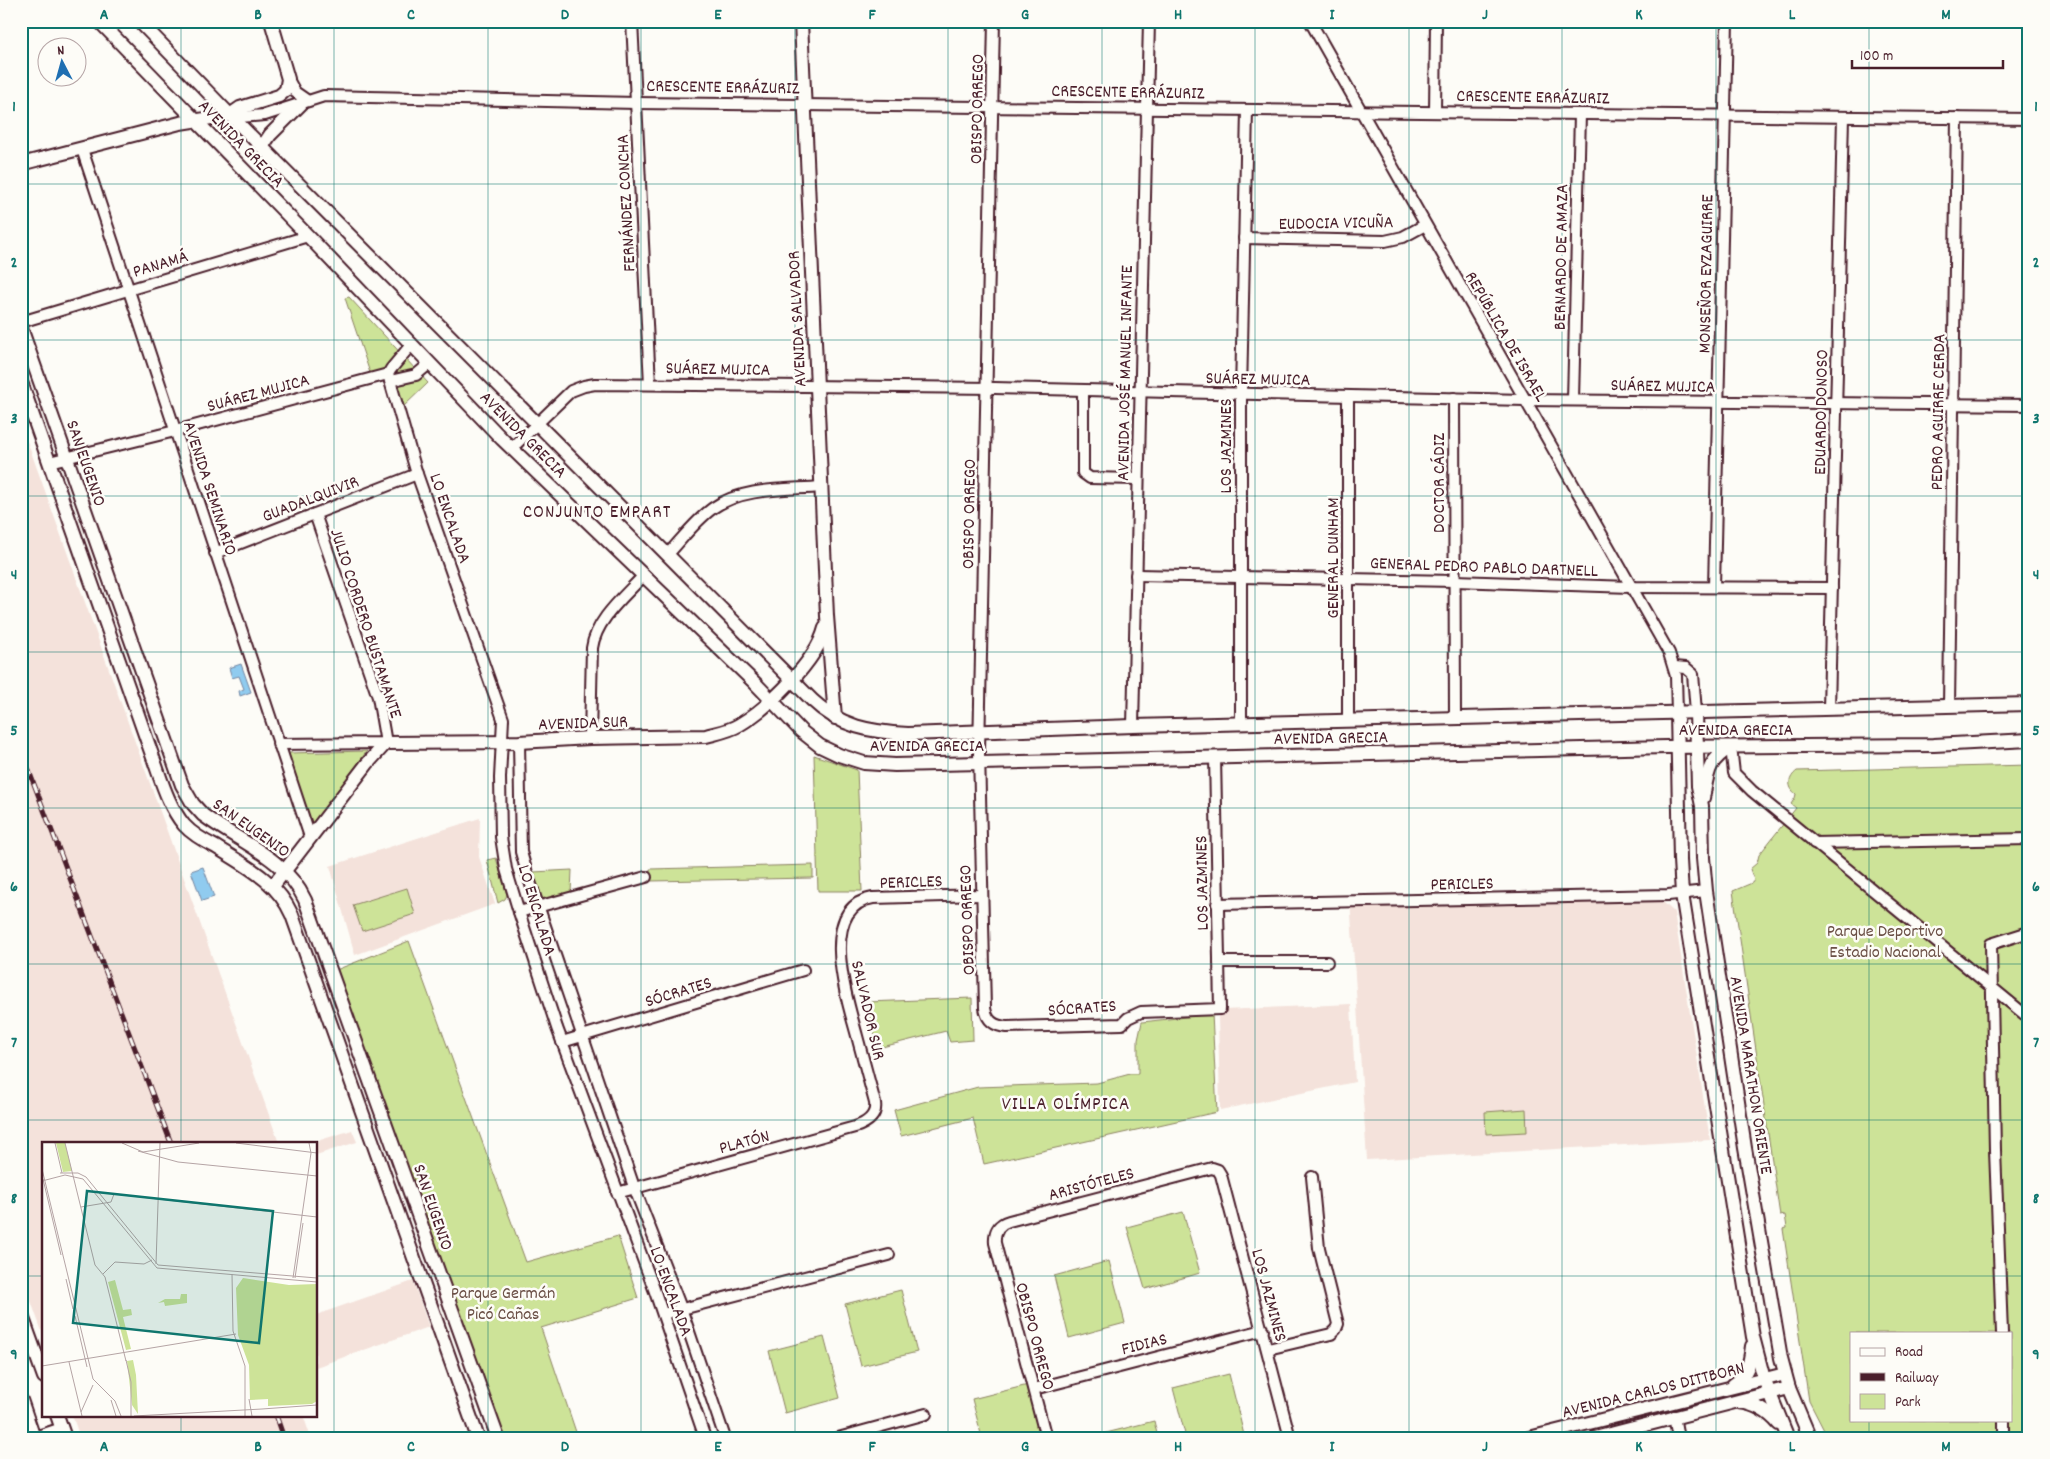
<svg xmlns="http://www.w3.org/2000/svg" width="2050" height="1459" font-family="Dekko,sans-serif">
  <rect width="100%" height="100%" fill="#fdfcf7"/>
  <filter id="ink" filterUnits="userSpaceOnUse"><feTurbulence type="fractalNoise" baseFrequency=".02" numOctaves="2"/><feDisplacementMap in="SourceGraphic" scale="10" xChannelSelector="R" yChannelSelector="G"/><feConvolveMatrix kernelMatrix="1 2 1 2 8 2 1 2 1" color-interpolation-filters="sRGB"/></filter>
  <g filter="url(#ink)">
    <g fill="#f4e2db">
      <path d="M21 424 279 1143H44V1337L21 1274Z"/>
      <path d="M480 818 479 857 495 904 355 955 330 866Z"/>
      <path d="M1654 894 1674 912 1710 1140 1367 1160 1350 899Z"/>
      <path d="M1351 1004 1355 1082 1220 1110 1218 1015 1223 1010Z"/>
      <path d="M352 1130 357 1142 316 1155V1143H311Z"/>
      <path d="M413 1281 429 1327 316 1367V1315Z"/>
      <path d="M72 1415H303L311 1438H80Z"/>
    </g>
    <g fill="#cde398" stroke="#8c8162" fill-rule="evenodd">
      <path d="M349 297 428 383 402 408 390 368 370 373 345 298Z"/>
      <path d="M367 751 312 825 288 753Z"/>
      <path d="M814 755 857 770 862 891H818Z"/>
      <path d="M2029 765V1438H1828L1809 1401 1783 1229 1787 1228 1785 1215 1780 1216 1733 891 1752 883 1754 880 1750 869 1757 863 1759 855 1796 808 1791 804 1795 798 1796 794C1787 787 1788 778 1797 771ZM1851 1333H2011V1420H1851Z"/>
      <path d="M496 858 507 895 505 899 498 903 487 860Z"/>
      <path d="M813 865V878L650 881V869Z"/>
      <path d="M572 870 571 893 547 900 542 898 538 894 533 872Z"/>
      <path d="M407 888 415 914 362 931 353 905Z"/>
      <path d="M409 941 526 1262 618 1236 638 1298 541 1328 578 1438H502L336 970Z"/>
      <path d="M972 998 973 1040 950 1042 946 1031 878 1048 867 1002Z"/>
      <path d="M1212 1014 1217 1112 984 1164 973 1118 901 1136 894 1110 978 1087 1097 1083 1130 1074H1138V1040L1142 1022Z"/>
      <path d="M1526 1109 1527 1132 1486 1134 1485 1112Z"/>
      <path d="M1183 1212 1200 1273 1145 1289 1127 1227Z"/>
      <path d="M1109 1261 1125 1323 1069 1338 1054 1276Z"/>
      <path d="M901 1290 917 1352 861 1366 845 1304Z"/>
      <path d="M824 1337 840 1398 785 1413 769 1351Z"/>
      <path d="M1229 1374 1244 1435 1235 1438H1186L1173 1388Z"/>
      <path d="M1028 1385 1042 1438H982L972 1399Z"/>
      <path d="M1154 1421 1158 1438H1099L1098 1435Z"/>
    </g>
    <g fill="#90cbef" stroke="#7486a1">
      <path d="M241 664 251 692 240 696 239 691 244 689 239 676 232 678 229 668Z"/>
      <path d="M203 867 214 897 202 901 191 871Z"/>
    </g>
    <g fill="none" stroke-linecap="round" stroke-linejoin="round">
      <g stroke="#4a1f2b" stroke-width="14">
        <g id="minor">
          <path d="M632 21 650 384"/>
          <path d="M994 21 979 752 985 1008C987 1021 994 1026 1007 1027L1122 1024 1128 1018 1141 1012 1220 1009 1215 757"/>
          <path d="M1310 21 1669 653 1676 676 1677 713"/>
          <path d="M288 79 295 92 308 101"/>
          <path d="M1435 112 1436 21"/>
          <path d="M230 115 240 117 265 115 324 96 636 103 2029 119"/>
          <path d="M82 149 310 837"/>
          <path d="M1244 238 1385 241 1403 237 1425 225"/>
          <path d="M21 322 308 236"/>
          <path d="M411 345 391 369 388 374 417 474 503 719 500 778 501 837 506 869 519 912 557 1028 654 1289 705 1438"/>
          <path d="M390 381 416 375 429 364"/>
          <path d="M1083 390V473L1090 478 1138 479"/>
          <path d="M1348 396V720"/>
          <path d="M1454 398 1455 718"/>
          <path d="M1573 400 1580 114"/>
          <path d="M512 448 571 391 584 386 595 384 995 388 1525 400 2029 405"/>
          <path d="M49 462 175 431 388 374"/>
          <path d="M215 553 417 474"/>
          <path d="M668 554C682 539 696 520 713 508 743 487 786 490 821 487"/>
          <path d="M1136 575 1455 581 1631 587 1832 588"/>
          <path d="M1714 587 1727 21"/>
          <path d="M1675 667 1686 668 1693 674 1696 712"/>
          <path d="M1949 706 1957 118"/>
          <path d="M1829 709 1843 117"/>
          <path d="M1241 723V394L1247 110"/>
          <path d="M1133 726 1149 21"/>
          <path d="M590 738 592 648C596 619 625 596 644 575"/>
          <path d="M519 742 521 852 527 873 634 1187 681 1308 725 1438"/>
          <path d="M278 744 386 743 378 697 315 514"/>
          <path d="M1731 747 1734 773 1752 791 2029 1018"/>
          <path d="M1814 843 2029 839"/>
          <path d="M1217 904 1668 895 1706 891"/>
          <path d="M519 912 646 877"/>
          <path d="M1219 962H1327"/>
          <path d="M562 1042 803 970"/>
          <path d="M617 1193 855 1127C867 1123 877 1116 875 1103 869 1081 863 1058 857 1036 848 1002 816 907 873 898L981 895"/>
          <path d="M663 1314 889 1255"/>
          <path d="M2002 1333 1995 1150 1991 944 2029 932"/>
          <path d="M1268 1349 1331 1334 1336 1329 1338 1324 1319 1248 1312 1177"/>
          <path d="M1034 1389 1263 1330"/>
          <path d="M1674 1416 1678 1438"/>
          <path d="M2004 1420V1438"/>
          <path d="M32 1438 62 1428"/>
          <path d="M838 1438 926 1414"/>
          <path d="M1046 1438 995 1243C994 1232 998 1224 1009 1221L1212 1168 1218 1170 1221 1175 1290 1438"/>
        </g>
      </g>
      <g stroke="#4a1f2b" stroke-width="16">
        <g id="major">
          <path d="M99 21 308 236 502 439 755 683 801 731 820 746 839 755 864 763 895 765 1666 747 1934 745 2029 740"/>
          <path d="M139 21 230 115 812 700C840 727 871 732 908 734L1133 726 2029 704"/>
          <path d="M801 21 827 616 835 718"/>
          <path d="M262 147 270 135 301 104"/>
          <path d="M21 164 180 123 230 115 240 108 279 96 286 90 288 79 271 21"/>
          <path d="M21 328 182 785 193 804 203 815C239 842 285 857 305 900L498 1438"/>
          <path d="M21 382 156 766C163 786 170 808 184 825 193 835 204 841 216 847 246 866 277 881 292 915L478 1438"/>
          <path d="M1696 712 1698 786 1702 806 1703 858 1706 891 1745 1148 1781 1358 1789 1388 1810 1438"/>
          <path d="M1677 713 1680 860 1682 894 1753 1337 1764 1379 1788 1438"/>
          <path d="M1703 798C1708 773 1707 761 1731 747"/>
          <path d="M273 886 367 764 386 743 519 742 590 738 706 736C717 733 729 731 739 725 768 708 817 661 825 628"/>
          <path d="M21 1313 44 1377"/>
          <path d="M1733 1385C1748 1375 1750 1363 1752 1346"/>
          <path d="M21 1400 34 1438"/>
          <path d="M1739 1402C1756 1404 1768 1411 1779 1424"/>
          <path d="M57 1415 65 1438"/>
          <path d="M1529 1438 1785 1374"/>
          <path d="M1595 1438 1789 1388"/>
        </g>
      </g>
      <use href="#minor" stroke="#fdfcf7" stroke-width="10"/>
      <use href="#major" stroke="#fdfcf7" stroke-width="12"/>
      <g stroke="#4a1f2b" stroke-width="5">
        <g id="rail">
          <path d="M21 750 171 1143"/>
          <path d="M276 1415 284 1438"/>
        </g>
      </g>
      <use href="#rail" stroke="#fdfcf7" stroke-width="3" stroke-dasharray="9" stroke-linecap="butt"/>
    </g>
  </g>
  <path fill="none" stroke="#0f766e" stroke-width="1" stroke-opacity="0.55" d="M181 21V1143M334 21V1438M488 21V1438M641 21V1438M795 21V1438M948 21V1438M1102 21V1438M1255 21V1438M1409 21V1438M1562 21V1438M1716 21V1438M1869 21V1333M21 184H2029M21 340H2029M21 496H2029M21 652H2029M21 808H2029M21 964H2029M21 1120H2029M21 1276H44M316 1276H2029M181 1415V1438M1869 1420V1438"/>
  <g text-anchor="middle" stroke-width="5" stroke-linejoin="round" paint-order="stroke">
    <g font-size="18" fill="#4a1f2b" stroke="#fdfcf7">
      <text transform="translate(723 86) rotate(1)" y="6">CRESCENTE ERRÁZURIZ</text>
      <text transform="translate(1128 91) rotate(1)" y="6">CRESCENTE ERRÁZURIZ</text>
      <text transform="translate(1533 96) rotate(1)" y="6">CRESCENTE ERRÁZURIZ</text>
      <text transform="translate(976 109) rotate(-89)" y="6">OBISPO ORREGO</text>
      <text transform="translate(242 143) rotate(46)" y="6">AVENIDA GRECIA</text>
      <text transform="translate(625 203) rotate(-93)" y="6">FERNÁNDEZ CONCHA</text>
      <text transform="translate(1336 222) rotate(-1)" y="6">EUDOCIA VICUÑA</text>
      <text transform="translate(1560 257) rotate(-89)" y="6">BERNARDO DE AMAZA</text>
      <text transform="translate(160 263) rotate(-17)" y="6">PANAMÁ</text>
      <text transform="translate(1705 274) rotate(-89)" y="6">MONSEÑOR EYZAGUIRRE</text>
      <text transform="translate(796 319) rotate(-93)" y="6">AVENIDA SALVADOR</text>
      <text transform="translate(1507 336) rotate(60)" y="6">REPÚBLICA DE ISRAEL</text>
      <text transform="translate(718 368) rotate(1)" y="6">SUÁREZ MUJICA</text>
      <text transform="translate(1124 373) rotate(-89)" y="6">AVENIDA JOSÉ MANUEL INFANTE</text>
      <text transform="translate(1258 378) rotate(1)" y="6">SUÁREZ MUJICA</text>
      <text transform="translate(1663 385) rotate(1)" y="6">SUÁREZ MUJICA</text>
      <text transform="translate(258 392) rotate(-15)" y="6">SUÁREZ MUJICA</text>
      <text transform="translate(1820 412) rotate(-89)" y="6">EDUARDO DONOSO</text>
      <text transform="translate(1937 412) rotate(-89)" y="6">PEDRO AGUIRRE CERDA</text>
      <text transform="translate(524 434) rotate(45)" y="6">AVENIDA GRECIA</text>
      <text transform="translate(1225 446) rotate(-90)" y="6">LOS JAZMINES</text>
      <text transform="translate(87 463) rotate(71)" y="6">SAN EUGENIO</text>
      <text transform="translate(1438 483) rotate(-90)" y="6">DOCTOR CÁDIZ</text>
      <text transform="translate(211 488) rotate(72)" y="6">AVENIDA SEMINARIO</text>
      <text transform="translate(310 498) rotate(-21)" y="6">GUADALQUIVIR</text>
      <text transform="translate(968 514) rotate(-89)" y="6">OBISPO ORREGO</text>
      <text transform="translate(451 518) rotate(71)" y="6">LO ENCALADA</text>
      <text transform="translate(1332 558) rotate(-90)" y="6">GENERAL DUNHAM</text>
      <text transform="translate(1484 566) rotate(2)" y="6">GENERAL PEDRO PABLO DARTNELL</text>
      <text transform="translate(367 623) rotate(72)" y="6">JULIO CORDERO BUSTAMANTE</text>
      <text transform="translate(583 722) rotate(-2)" y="6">AVENIDA SUR</text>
      <text x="1736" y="735">AVENIDA GRECIA</text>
      <text transform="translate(1331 737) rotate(-1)" y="6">AVENIDA GRECIA</text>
      <text x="927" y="751">AVENIDA GRECIA</text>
      <text transform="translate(252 827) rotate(35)" y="6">SAN EUGENIO</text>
      <text transform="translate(911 881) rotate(-2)" y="6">PERICLES</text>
      <text transform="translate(1201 883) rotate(-91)" y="6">LOS JAZMINES</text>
      <text transform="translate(1462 883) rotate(-1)" y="6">PERICLES</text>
      <text transform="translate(538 910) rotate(73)" y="6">LO ENCALADA</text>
      <text transform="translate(966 920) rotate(-92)" y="6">OBISPO ORREGO</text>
      <text transform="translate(678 991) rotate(-17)" y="6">SÓCRATES</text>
      <text transform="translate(1082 1007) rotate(-4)" y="6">SÓCRATES</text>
      <text transform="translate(869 1010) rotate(77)" y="6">SALVADOR SUR</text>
      <text transform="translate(1752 1075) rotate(81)" y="6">AVENIDA MARATHON ORIENTE</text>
      <text transform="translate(744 1141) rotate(-15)" y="6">PLATÓN</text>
      <text transform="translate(1091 1183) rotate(-15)" y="6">ARISTÓTELES</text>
      <text transform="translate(434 1207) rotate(71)" y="6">SAN EUGENIO</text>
      <text transform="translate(672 1291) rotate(70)" y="6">LO ENCALADA</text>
      <text transform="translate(1270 1295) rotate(75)" y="6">LOS JAZMINES</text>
      <text transform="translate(1036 1336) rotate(75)" y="6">OBISPO ORREGO</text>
      <text transform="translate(1144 1343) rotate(-14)" y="6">FIDIAS</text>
      <text transform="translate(1653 1389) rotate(-14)" y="6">AVENIDA CARLOS DITTBORN</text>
    </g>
    <g font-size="18" fill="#6b5046" stroke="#fdfcf7">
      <text x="1885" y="936">Parque Deportivo<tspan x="1885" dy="21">Estadio Nacional</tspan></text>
      <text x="503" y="1298">Parque Germán<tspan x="503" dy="21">Picó Cañas</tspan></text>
    </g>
    <g font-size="19" letter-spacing="1" fill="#4a1f2b" stroke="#fdfcf7">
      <text x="597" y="517">CONJUNTO EMPART</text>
      <text x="1066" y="1109">VILLA OLÍMPICA</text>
    </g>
  </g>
  <g transform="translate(42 1142)">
    <rect width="275" height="275" fill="#fdfcf7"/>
    <path d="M14 1H23L30 29 21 30ZM201 136 247 143 275 142V259L270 262 226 264V257L208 258 207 223 196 193 194 146ZM73 138 81 168 89 167 90 173 81 175 89 207 84 208 66 140ZM139 152H145V161L123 164 122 160 116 161 123 157H138ZM91 218 94 233 96 272 90 263 85 219Z" fill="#cde398"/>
    <path fill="none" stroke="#b5a4a5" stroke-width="1" d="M13 1 20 31M23 1 53 123 63 135 84 219M80 1 101 10 157 1M194 1 275 11M96 9 136 20 275 34M0 27 51 237 73 259 79 274M18 31H36L44 35 116 123 275 136M1 37 19 113M0 39 23 33 41 37 115 126 275 140M39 65 69 60 72 52 275 75M114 122 118 1M61 132 73 120 102 122 110 118M190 132 191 189 203 224V274M251 136 269 11 267 1M253 136 261 81M24 137 31 167M33 174 45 225M84 218 89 240V274M27 220 40 274M0 224 194 192M207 257 210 274M69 258 74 274M220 267 275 263M39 270 51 243M92 274 220 267"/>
    <path fill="#0f766e" fill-opacity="0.15" stroke="#0f766e" stroke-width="2.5" d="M45 49 231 69 217 201 31 181Z"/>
    <rect width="275" height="275" fill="none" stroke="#4a1f2b" stroke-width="2.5"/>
  </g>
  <rect width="2050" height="1459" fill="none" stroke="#fdfcf7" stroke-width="55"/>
  <rect x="1850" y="1332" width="162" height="90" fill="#fdfcf7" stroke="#b5a4a5"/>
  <rect x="1860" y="1348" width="25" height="8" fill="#fdfcf7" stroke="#b5a4a5"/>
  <text x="1895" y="1356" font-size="15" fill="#4a1f2b">Road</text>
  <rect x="1860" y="1373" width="25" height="8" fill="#4a1f2b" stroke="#b5a4a5"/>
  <text x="1895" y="1382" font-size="15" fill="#4a1f2b">Railway</text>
  <rect x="1860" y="1394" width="25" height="15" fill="#cde398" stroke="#b5a4a5"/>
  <text x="1895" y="1406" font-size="15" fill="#4a1f2b">Park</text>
  <g transform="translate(62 62) rotate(354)"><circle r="24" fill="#fdfcf7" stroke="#b5a4a5"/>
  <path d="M0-4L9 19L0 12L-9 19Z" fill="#1f6fb2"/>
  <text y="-8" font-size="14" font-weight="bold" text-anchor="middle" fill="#4a1f2b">N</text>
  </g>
  <path d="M1852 60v8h151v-8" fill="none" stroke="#4a1f2b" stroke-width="2.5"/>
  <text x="1860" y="60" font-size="15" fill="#4a1f2b" stroke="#fdfcf7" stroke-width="4" paint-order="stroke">100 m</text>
  <rect x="28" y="28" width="1994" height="1404" fill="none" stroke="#0f766e" stroke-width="2"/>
  <g font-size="16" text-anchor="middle" font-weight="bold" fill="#0f766e">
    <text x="104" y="19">A</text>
    <text x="258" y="19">B</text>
    <text x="411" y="19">C</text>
    <text x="565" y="19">D</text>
    <text x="718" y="19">E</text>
    <text x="872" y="19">F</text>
    <text x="1025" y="19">G</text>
    <text x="1178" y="19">H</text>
    <text x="1332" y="19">I</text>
    <text x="1485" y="19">J</text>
    <text x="1639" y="19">K</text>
    <text x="1792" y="19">L</text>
    <text x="1946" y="19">M</text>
    <text x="14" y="111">1</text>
    <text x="2036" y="111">1</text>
    <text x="14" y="267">2</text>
    <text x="2036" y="267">2</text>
    <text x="14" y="423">3</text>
    <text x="2036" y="423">3</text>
    <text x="14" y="579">4</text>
    <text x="2036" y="579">4</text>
    <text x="14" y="735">5</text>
    <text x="2036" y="735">5</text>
    <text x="14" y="891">6</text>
    <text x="2036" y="891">6</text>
    <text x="14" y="1047">7</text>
    <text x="2036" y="1047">7</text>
    <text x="14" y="1203">8</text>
    <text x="2036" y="1203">8</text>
    <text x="14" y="1359">9</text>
    <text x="2036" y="1359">9</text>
    <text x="104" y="1451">A</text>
    <text x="258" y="1451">B</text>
    <text x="411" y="1451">C</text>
    <text x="565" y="1451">D</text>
    <text x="718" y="1451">E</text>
    <text x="872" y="1451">F</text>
    <text x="1025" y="1451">G</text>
    <text x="1178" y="1451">H</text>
    <text x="1332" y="1451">I</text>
    <text x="1485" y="1451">J</text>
    <text x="1639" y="1451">K</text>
    <text x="1792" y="1451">L</text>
    <text x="1946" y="1451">M</text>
  </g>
</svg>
